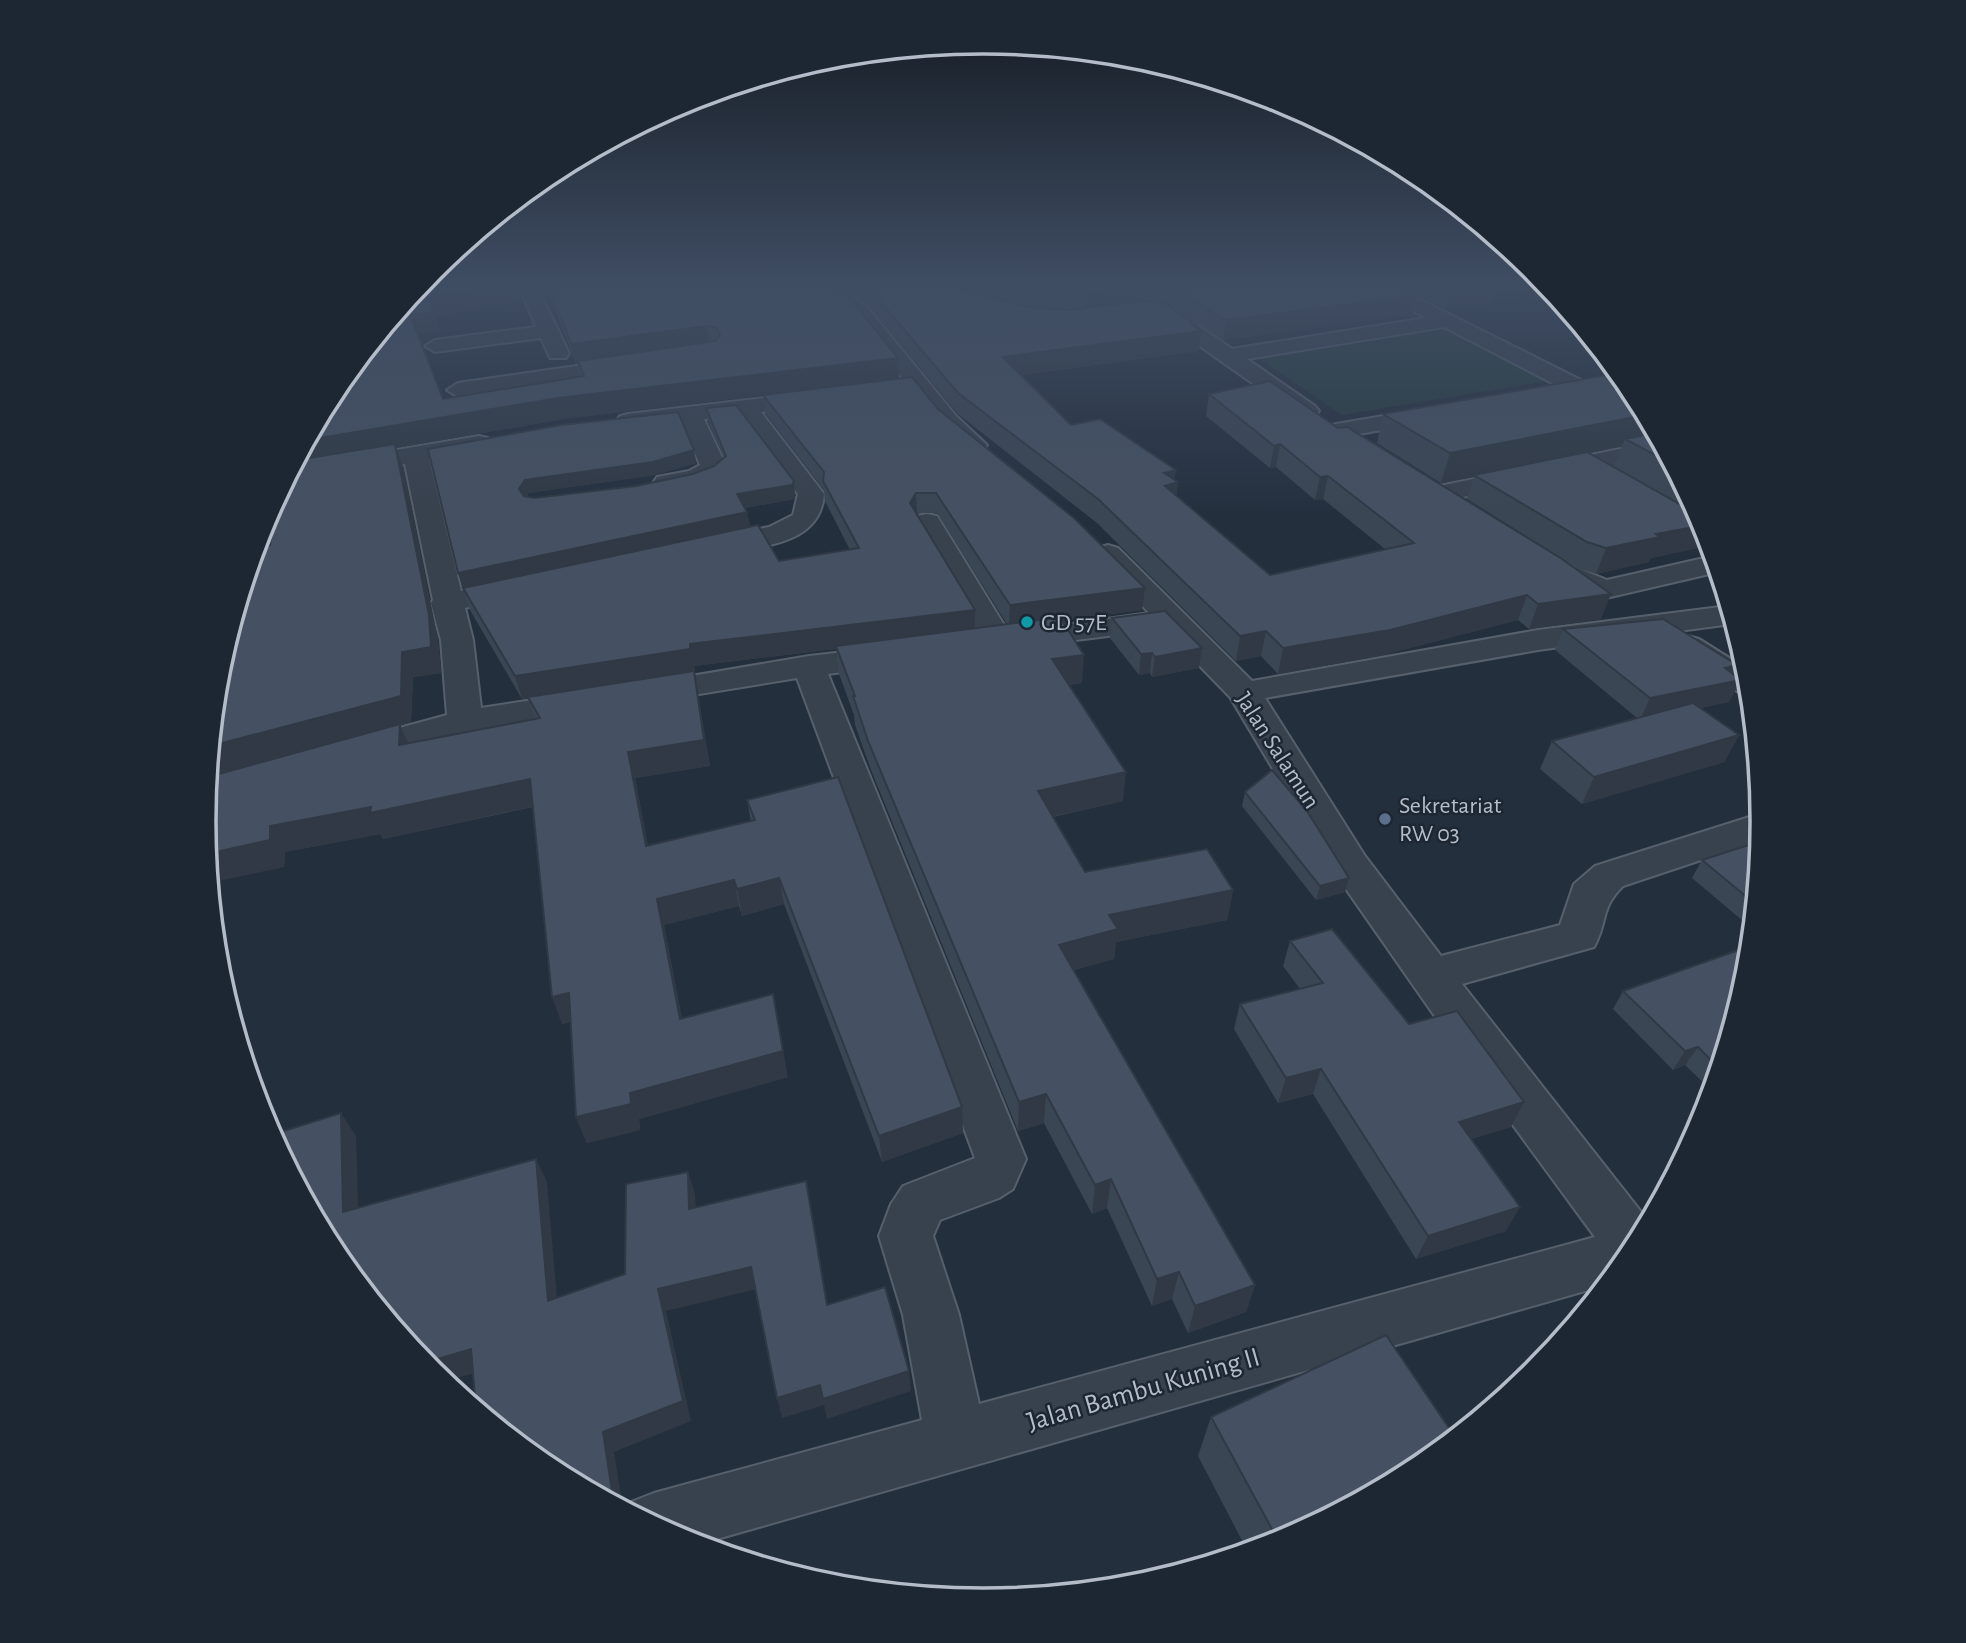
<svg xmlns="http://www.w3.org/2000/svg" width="1966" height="1643" font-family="'Alegreya Sans',sans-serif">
  <rect width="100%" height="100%" fill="#242f3e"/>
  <path fill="#263c3f" d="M1445 323 1554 380 1342 415 1248 351Z"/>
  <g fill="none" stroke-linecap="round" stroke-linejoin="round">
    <g stroke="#565f6c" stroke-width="4">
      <g id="minor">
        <path d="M519 286H537L569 353 566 358H550L541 338 435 352 425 346 435 340 536 327Z"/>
        <path d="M814 286H836L866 306 956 416 987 445 984 450H966L940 426 852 314Z"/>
        <path d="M1358 286 1399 289 1591 385 1594 390 1591 395H1575L1444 327 1247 359 1315 406 1319 411 1315 416H1299L1163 320 1149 316 1146 312 1156 306 1177 311 1232 349 1426 318 1388 298 1357 294 1355 290Z"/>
        <path d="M632 358 640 360 643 365 640 370 458 397 447 390 458 383Z"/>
        <path d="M815 392 826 399 823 404 761 412 824 494C820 549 753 546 711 555L701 552 697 546 701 540 769 527 793 515 798 494 739 415 704 419 727 468C714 486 677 494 657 489L653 483 657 477 689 471 700 465 682 422 628 428 620 426 616 421 620 416 628 414Z"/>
        <path d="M1431 408 1439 410 1443 415 1439 420 1336 438 1327 436 1324 431 1327 426 1336 424Z"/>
        <path d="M479 436 488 438 491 443 488 448 429 459 461 591 519 578 530 581 534 587 530 593 465 608 473 640 481 708 585 692 597 695 602 702 597 709 585 712 468 731 357 762 344 759 339 751 344 743 447 715 441 640 431 603 433 600 405 464 348 474 339 471 335 466 339 461 348 458Z"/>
        <path d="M1659 441 1666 455 1439 502 1430 500 1426 494 1430 488 1439 486Z"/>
        <path d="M278 495 287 502 278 569 256 585 243 587 263 523Z"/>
        <path d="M927 514 937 516 1009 633 1149 613 1094 554 1098 548 1108 545 1118 548 1252 681 1538 630 1728 606 1734 624H1731L1538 650 1265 698 1365 856 1441 956 1560 925 1574 884 1595 866 1762 813 1761 840 1623 886C1600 908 1608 922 1594 947L1462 984 1649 1222 1631 1255 1606 1285 696 1545 628 1511 631 1502 654 1493 922 1420 903 1315 879 1236 891 1204 903 1186 975 1158 797 678 644 703 632 700 627 693 632 686 809 656 889 647 900 650 905 657 900 664 828 674 1026 1159 1013 1189 999 1198 940 1220 933 1236 959 1315 979 1404 1595 1237 1466 1061 1337 876 1230 697 1164 629 1012 648 1000 653 989 650 913 522 917 516Z"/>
        <path d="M1713 556 1718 572 1606 598 1574 589 1545 575 1540 569 1545 563 1555 560 1565 563 1607 580Z"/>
        <path d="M1688 636 1699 639 1747 669 1750 694 1737 691 1677 653 1672 646 1677 639Z"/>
      </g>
    </g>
    <use href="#minor" fill="#38414e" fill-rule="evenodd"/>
  </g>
  <g fill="#3b4654" fill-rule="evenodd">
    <path d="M419 286 522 301 435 316 439 331 418 334 443 399 581 377 578 364H576L550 296 545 297 539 286H834L898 358 899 379 938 409 1142 610 1064 620 1082 683 1069 685 1123 801 1053 817 1085 872 1233 890 1227 920 1116 942 1114 959 1074 970 1255 1285 1246 1312 1188 1333 1172 1299 1152 1306 1107 1208 1092 1214 1044 1123 1018 1131 871 770 855 725 854 715 839 674 836 649 694 666 695 671 694 672 710 766 635 778 648 846 751 822 747 800 963 1133 882 1162 784 904 742 916 739 906 664 925 682 1019 788 1077 639 1119 640 1130 587 1143 576 1117 571 1022 562 1024 533 807 383 839 380 834 285 852 284 867 213 776 270 545ZM763 395 766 414 824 490 825 501 850 550 779 561 521 575 750 526 747 512 745 508 794 499 795 495 794 481 706 408 708 421 724 458 714 466 693 474 636 486 534 498 527 497 528 493 655 475 696 463 694 450 428 449 458 573 470 610 522 699 528 698 535 719 408 743 400 725 411 722 413 677 441 673 438 640 403 467 396 448 564 419ZM917 513H937L1007 624 975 628V610Z"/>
    <path d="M841 286H957L965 291 980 294 960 286H1497L1493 303 1445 309 1417 295 1412 314 1223 340 1170 306 1195 327 1199 351 1021 375 1071 425 1176 470 1174 480 1178 482 1176 496 1270 575 1385 549 1323 499 1315 500 1276 467 1270 468 1206 416 1209 394 1601 619 1529 629 1518 620 1383 655 1278 674 1261 656 1236 661 1097 523 958 414 867 304Z"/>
    <path d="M1631 389 1703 524 1707 546 1651 558 1649 562 1596 574 1577 568 1467 499 1474 477 1441 483 1377 443 1383 414ZM1622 446 1614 467 1589 453Z"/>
    <path d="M1112 618 1202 648 1199 668 1152 677 1150 673 1139 675 1110 638Z"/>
    <path d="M1563 629 1733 674 1741 680 1729 702 1700 708 1739 735 1724 762 1582 804 1540 769 1552 741 1637 718 1555 650Z"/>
    <path d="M1245 792 1349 878 1345 892 1316 900 1242 806Z"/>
    <path d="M1761 841 1751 943 1742 936 1749 926 1692 878 1702 860Z"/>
    <path d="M1290 941 1409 1024 1511 1127 1471 1139 1506 1231 1416 1259 1313 1094 1278 1103 1234 1029 1240 1004 1300 989 1283 966Z"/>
    <path d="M1747 974 1712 1091 1685 1065 1673 1070 1613 1009 1623 991Z"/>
    <path d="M1211 1417 1281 1542 1248 1552 1198 1456Z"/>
  </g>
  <g fill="#303945">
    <path d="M496 286H519L522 301 435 316 439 331 416 334 410 315 429 297Z"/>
    <path d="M542 286H548L550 296 545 297Z"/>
    <path d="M1130 286H1139L1138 303 1084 311 1085 292Z"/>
    <path d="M1465 286H1497L1493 303 1445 309 1450 290Z"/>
    <path d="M1417 295 1412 314 1223 340 1226 320Z"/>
    <path d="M1195 324 1194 332 1201 331 1199 351 1003 377V357Z"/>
    <path d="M707 326 710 345 576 364 571 344Z"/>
    <path d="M898 358 899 379 564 419 396 448 403 467 438 640 441 673 413 677 411 722 400 725 411 750 213 776 209 768 211 746 293 466 308 440 558 398Z"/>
    <path d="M1645 415 1658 439H1625L1622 446 1476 476 1474 475V477L1441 483 1450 453Z"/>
    <path d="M1280 444 1276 467 1270 468 1274 446Z"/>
    <path d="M694 450 696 463 655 475 528 493 523 503 519 489 525 480Z"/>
    <path d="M1176 470 1174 483 1178 482 1175 506 1163 496 1164 473Z"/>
    <path d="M1328 476 1323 499 1315 500 1320 477Z"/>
    <path d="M794 481 795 495 794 499 739 509 737 494Z"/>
    <path d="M916 493 917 513 911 523 910 503Z"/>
    <path d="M747 512 750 526 463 588 458 573Z"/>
    <path d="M1704 525 1709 542 1707 546 1651 558 1649 562 1596 574 1606 548 1656 534Z"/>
    <path d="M1145 588 1142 610 1064 620 1062 644 1009 627 1010 605Z"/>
    <path d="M1611 594 1601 619 1529 629 1538 604Z"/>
    <path d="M1527 595 1518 620 1383 655 1278 674 1283 648Z"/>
    <path d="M975 610V632L694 666 695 671 694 672 710 766 635 778 653 872 646 846 628 752 694 672 522 699 515 676 690 644Z"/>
    <path d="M1266 631 1261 656 1236 661 1240 636Z"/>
    <path d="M1202 648 1199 668 1152 677 1155 657Z"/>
    <path d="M1152 653 1150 673 1139 675 1141 654Z"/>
    <path d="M1084 655 1082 683 1050 687 1052 659Z"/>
    <path d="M1737 665 1729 682 1741 680 1729 702 1640 720 1650 698 1725 668Z"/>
    <path d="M1739 735 1724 762 1582 804 1594 777Z"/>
    <path d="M1126 772 1123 801 1036 820 1038 791Z"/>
    <path d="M530 779 539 805 383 839 380 834 285 852 284 867 210 883 207 854 270 826Z"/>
    <path d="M779 878 784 904 742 916 737 889Z"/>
    <path d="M1349 878 1345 892 1316 900 1320 886Z"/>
    <path d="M734 880 739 906 664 925 687 1046 680 1019 657 899Z"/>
    <path d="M1233 890 1227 920 1116 942 1114 959 1057 974 1059 945 1109 915Z"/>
    <path d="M569 993 579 1020 562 1024 552 997Z"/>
    <path d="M773 994 788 1077 639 1119 640 1130 587 1143 576 1117 630 1093Z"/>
    <path d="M1698 1047 1685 1065 1673 1070 1685 1051Z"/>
    <path d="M1321 1069 1313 1094 1278 1103 1286 1078Z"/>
    <path d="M1046 1094 1044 1123 1018 1131 1019 1102Z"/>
    <path d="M1524 1102 1511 1127 1447 1146 1459 1122Z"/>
    <path d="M962 1107 963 1133 882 1162 879 1136Z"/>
    <path d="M341 1113 356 1136 359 1235 343 1212Z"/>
    <path d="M536 1159 547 1182 559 1323 548 1301Z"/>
    <path d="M688 1172 695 1194 697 1231 689 1209Z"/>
    <path d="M1111 1179 1107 1208 1092 1214 1095 1185Z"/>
    <path d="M1520 1207 1506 1231 1416 1259 1428 1236Z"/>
    <path d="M751 1267 757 1289 666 1311 691 1421 614 1452 623 1509 607 1500 603 1432 658 1289Z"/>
    <path d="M1179 1272 1172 1299 1152 1306 1157 1279Z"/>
    <path d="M1255 1285 1246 1312 1188 1333 1195 1306Z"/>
    <path d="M471 1349 485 1370 443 1382 432 1372 424 1363Z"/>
    <path d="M909 1371 911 1391 827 1419 824 1405 782 1418 777 1398 820 1385Z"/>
  </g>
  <g fill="#455162" stroke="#303945" stroke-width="2">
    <path d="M419 286H496L429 297 433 312 410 315 443 399 584 376 578 361 715 341 720 335 717 328 707 326 571 344 549 286H833L849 297 898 358 558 398 308 440 335 388Z"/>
    <path d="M867 286H957L965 291 1029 307 1067 310 1140 301 1165 303 1195 324H1191L1201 331 1003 357 1071 425 1100 419 1176 470 1164 473 1178 482 1165 486 1270 575 1414 543 1328 476 1320 477 1280 444 1274 446 1209 394 1270 381 1338 428 1347 427 1562 559 1611 594 1538 604 1527 595 1390 630 1283 648 1266 631 1240 636 1098 499 958 393Z"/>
    <path d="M1012 286H1130L1085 292H1049Z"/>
    <path d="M1154 286H1399L1417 295 1226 320 1172 287Z"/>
    <path d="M1441 286H1483L1450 290Z"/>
    <path d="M1619 373 1631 389 1645 415 1450 453 1383 414Z"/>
    <path d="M912 377 938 409 1074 518 1145 588 1010 605 936 493H916L910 503 975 610 690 644V649L515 676 463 588 758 525 779 561 859 548 823 481 824 472 763 395Z"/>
    <path d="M736 405 794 481 792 485 737 494 747 512 458 573 428 449 561 425 678 412 694 450 653 462 525 480 519 489 524 496 534 498 636 486 693 474 714 466 726 456 706 408Z"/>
    <path d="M1655 433 1672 464 1625 439Z"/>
    <path d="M395 444 429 615 431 647 402 652 401 696 211 746 219 669 252 558 270 545 277 497 297 460Z"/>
    <path d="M1587 452 1699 515 1704 525 1656 534 1660 537 1606 548 1587 542 1474 475Z"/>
    <path d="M1165 611 1202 648 1155 657 1152 653 1141 654 1112 618Z"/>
    <path d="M1064 617 1061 619 1084 655 1052 659 1126 772 1038 791 1085 872 1207 849 1233 890 1109 915 1118 929 1059 945 1255 1285 1195 1306 1179 1272 1157 1279 1111 1179 1095 1185 1046 1094 1019 1102 868 741 853 696H855L836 646Z"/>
    <path d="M1663 619 1737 665 1725 668 1741 680 1650 698 1563 629Z"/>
    <path d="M694 671 704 740 628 752 646 846 755 820 747 800 838 777 962 1107 879 1136 779 878 737 889 734 880 657 899 680 1019 773 994 783 1051 630 1093 631 1104 576 1117 569 993 552 997 530 779 370 813 371 807 270 826V840L207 854 204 821 208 777 400 724 399 745 540 718 528 697Z"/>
    <path d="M1693 703 1739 735 1594 777 1552 741Z"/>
    <path d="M1272 770 1307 811 1349 878 1320 886 1245 792Z"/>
    <path d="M1761 841 1754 903 1702 860Z"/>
    <path d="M1332 929 1409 1024 1457 1011 1524 1102 1459 1122 1520 1207 1428 1236 1321 1069 1286 1078 1240 1004 1323 983 1290 941Z"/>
    <path d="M1750 946 1747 974 1719 1068 1698 1047 1685 1051 1623 991Z"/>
    <path d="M341 1113 343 1212 536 1159 548 1301 625 1274 626 1184 688 1172 689 1209 806 1181 827 1305 885 1287 909 1371 823 1399 820 1385 777 1398 751 1267 658 1289 683 1401 603 1432 613 1498 607 1500 550 1469 476 1409 471 1349 424 1363 335 1254 271 1135Z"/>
    <path d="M1386 1335 1455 1437 1416 1470 1279 1542 1211 1417Z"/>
  </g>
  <linearGradient id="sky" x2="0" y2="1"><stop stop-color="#141a22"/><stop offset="0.55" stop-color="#3f4d63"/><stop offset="1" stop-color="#3f4d63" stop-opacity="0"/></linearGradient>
  <rect width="1966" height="516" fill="url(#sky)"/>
  <circle fill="#0f9aa8" stroke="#1d2633" stroke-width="2.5" cx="1027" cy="622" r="7"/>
  <circle fill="#5c6f8a" stroke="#1d2633" stroke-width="2.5" cx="1385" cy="819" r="7"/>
  <g text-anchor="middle" stroke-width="5" stroke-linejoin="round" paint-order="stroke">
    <g font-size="24" fill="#b4bcc9" stroke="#1d2633" text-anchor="start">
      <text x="1041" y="630">GD 57E</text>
      <text x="1399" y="813">Sekretariat<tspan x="1399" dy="28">RW 03</tspan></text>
    </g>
    <g font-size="24" fill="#b4bcc9" stroke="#1d2633">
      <text transform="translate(1278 750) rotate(57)" y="8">Jalan Salamun</text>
    </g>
    <g font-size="28" fill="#b4bcc9" stroke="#1d2633">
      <text transform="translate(1143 1388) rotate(-16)" y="10">Jalan Bambu Kuning II</text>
    </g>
  </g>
  <path d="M0 0H1966V1643H0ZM216 821a767 767 0 1 1 1534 0a767 767 0 1 1-1534 0Z" fill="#1d2633" fill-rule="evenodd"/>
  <path fill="none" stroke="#b4bcc9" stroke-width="3.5" d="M216 821a767 767 0 1 1 1534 0a767 767 0 1 1-1534 0Z"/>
</svg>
